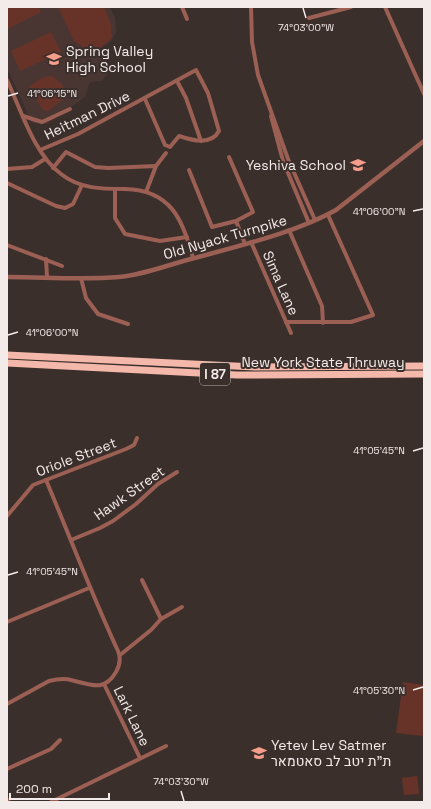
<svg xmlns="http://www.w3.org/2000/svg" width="431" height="809" font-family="'Space Grotesk',Heebo,sans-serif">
  <rect width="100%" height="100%" fill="#3b2f2c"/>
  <path fill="#493632" d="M7 7H110L115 18 116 32 111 41 98 51 108 74 102 81 90 82 85 97 47 124 32 123 7 68Z"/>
  <g fill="#673329">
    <path d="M7 7H39L41 12 7 29Z"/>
    <path d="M58 7H104L111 24 112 38 101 47 87 50 74 41Z"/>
    <path d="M51 32 61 52 20 71 11 51Z"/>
    <path d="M52 76 62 84 67 96 48 111 43 110 29 87 41 78Z"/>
    <path d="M403 682 424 685 423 736 396 733Z"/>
    <path d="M417 776 419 794 404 795 402 778Z"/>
  </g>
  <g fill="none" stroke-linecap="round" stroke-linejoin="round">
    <g stroke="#9b5f53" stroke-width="4">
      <path d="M182 7 187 19"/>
      <path d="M251 7 252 42 258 75 288 159 315 220"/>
      <path d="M385 7 424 94"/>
      <path d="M309 18 351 7"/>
      <path d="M7 80C21 110 34 154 61 174 80 189 102 189 125 189 171 190 183 220 193 258"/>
      <path d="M177 81 186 98 201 141"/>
      <path d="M23 116 42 122 70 109"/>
      <path d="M271 116 283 161 309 223"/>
      <path d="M40 150 78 134 196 70 208 93 219 131C211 146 191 140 179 136L170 147 165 145 145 99"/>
      <path d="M156 166 166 153"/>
      <path d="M53 168 66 152 95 167 108 168 156 166 146 192"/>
      <path d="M7 169 32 167 45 159"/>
      <path d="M189 170 212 227 236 221 253 212 229 157"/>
      <path d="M7 183 56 206 65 208 73 204 82 185"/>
      <path d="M115 189V218L125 234 160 241 187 237"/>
      <path d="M236 221 245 244"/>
      <path d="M289 230 322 306 323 323"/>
      <path d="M251 242 291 333"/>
      <path d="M7 245 62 266"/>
      <path d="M46 259 47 277"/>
      <path d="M81 278 86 298 98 314 128 324"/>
      <path d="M286 322H351L373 315 328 215"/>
      <path d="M7 516 33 485 126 449 134 445 137 438"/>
      <path d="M71 540 100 528 113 521 136 504 158 484 177 472"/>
      <path d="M142 580 161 619"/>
      <path d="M7 622 89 588"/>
      <path d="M120 655 151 630 161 619 182 607"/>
      <path d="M104 684 140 758"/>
      <path d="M7 704 49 681C57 679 64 678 71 680 89 684 104 693 116 672 120 665 121 658 118 651 92 595 70 537 46 480"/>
      <path d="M7 769 51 749 60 740"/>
      <path d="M7 799 9 802"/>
      <path d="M51 802 166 746"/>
    </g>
    <path stroke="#9b5f53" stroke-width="4.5" d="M7 277C44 277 82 280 119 277 142 275 165 266 187 260 234 247 293 234 336 210L424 141"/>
    <g stroke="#f4b8ab" stroke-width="7">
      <path d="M7 355 255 367 424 366"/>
      <path d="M7 363 237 375 424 374"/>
    </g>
  </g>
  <path fill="none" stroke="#f3ebe9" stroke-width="1.5" d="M303 8 306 18M8 96 18 93M413 211 423 209M8 335 18 332M413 451 423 448M8 575 18 572M413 690 423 687M181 791 184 801"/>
  <defs>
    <g id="school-bare" transform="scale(1.2)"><path d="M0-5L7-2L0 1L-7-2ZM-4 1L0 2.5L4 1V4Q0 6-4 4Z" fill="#f49d8b" stroke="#3b2f2c" stroke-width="2.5" paint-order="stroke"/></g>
  </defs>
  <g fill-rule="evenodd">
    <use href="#school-bare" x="54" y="59"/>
    <use href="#school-bare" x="358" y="165"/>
    <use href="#school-bare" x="259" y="753"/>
  </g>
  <g text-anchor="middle" stroke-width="4" stroke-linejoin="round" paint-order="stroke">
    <rect fill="#3b2f2c" stroke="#bcb3b0" stroke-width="1" x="200" y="363" width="30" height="22" rx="3"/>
    <g font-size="13" font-weight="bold" fill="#f3ebe9">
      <text x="215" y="379">I 87</text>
    </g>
    <g font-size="14" fill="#f3ebe9" stroke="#3b2f2c" text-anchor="start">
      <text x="66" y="56">Spring Valley<tspan x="66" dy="16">High School</tspan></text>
      <text x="346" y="170" text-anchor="end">Yeshiva School</text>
      <text x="271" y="750">Yetev Lev Satmer<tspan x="271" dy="16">ת"ת יטב לב סאטמאר</tspan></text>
    </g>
    <g font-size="14" fill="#f3ebe9" stroke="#3b2f2c">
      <text transform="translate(87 115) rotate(-26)" y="5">Heitman Drive</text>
      <text transform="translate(225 237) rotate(-16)" y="5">Old Nyack Turnpike</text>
      <text transform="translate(281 283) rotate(66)" y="5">Sima Lane</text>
      <text x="323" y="367">New York State Thruway</text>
      <text transform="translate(76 457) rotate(-21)" y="5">Oriole Street</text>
      <text transform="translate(129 493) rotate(-35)" y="5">Hawk Street</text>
      <text transform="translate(132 716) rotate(64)" y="5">Lark Lane</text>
    </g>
  </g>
  <g font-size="10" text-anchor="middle" fill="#f3ebe9" stroke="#3b2f2c" stroke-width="4" stroke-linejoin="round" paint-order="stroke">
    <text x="306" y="31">74°03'00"W</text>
    <text x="52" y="97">41°06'15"N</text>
    <text x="379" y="215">41°06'00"N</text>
    <text x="52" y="336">41°06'00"N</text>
    <text x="379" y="454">41°05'45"N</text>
    <text x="52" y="575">41°05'45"N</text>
    <text x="379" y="694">41°05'30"N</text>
    <text x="181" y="785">74°03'30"W</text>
  </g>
  <rect width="431" height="809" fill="none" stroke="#f3ebe9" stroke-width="16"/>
  <path d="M10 793v6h99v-6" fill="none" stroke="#f3ebe9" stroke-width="2"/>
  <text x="16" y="793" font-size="12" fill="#f3ebe9" stroke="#3b2f2c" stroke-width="3" paint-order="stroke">200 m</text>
</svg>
